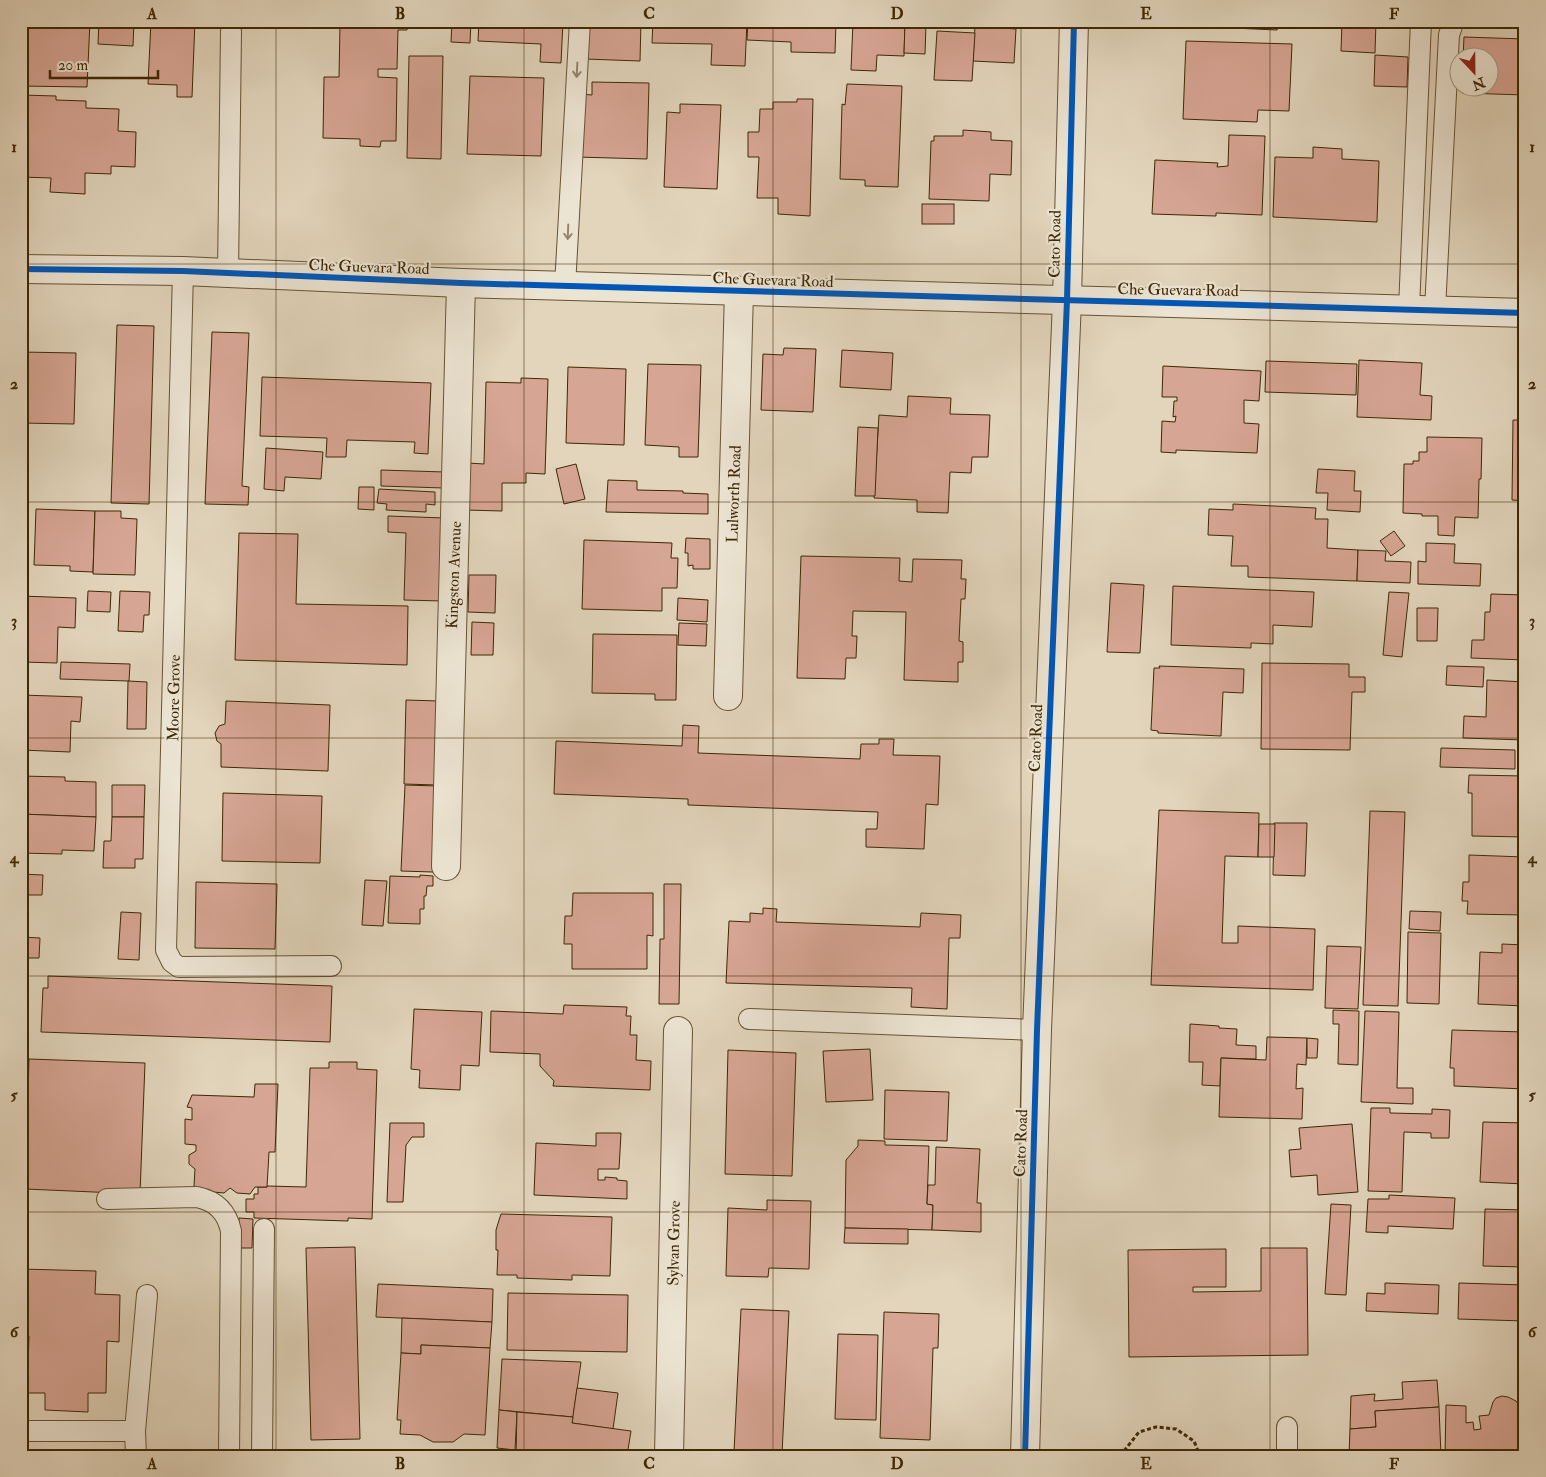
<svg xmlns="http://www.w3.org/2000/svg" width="1546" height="1477" font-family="'IM FELL Double Pica',serif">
  <rect width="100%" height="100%" fill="#e2d5bc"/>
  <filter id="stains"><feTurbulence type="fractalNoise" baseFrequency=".004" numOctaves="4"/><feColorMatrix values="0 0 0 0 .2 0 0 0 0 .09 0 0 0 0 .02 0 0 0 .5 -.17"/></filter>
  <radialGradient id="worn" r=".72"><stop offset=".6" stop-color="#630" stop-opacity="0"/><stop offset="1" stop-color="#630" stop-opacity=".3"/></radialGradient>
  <g fill="#d7a594" stroke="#3e2804">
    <path d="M21 21H90L87 87 21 86Z"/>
    <path d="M99 21H134L133 46 98 44Z"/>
    <path d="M151 21H195L192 97H177V85L148 84Z"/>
    <path d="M344 21H408L407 30H398L397 69H378V77L397 78 396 141H381L380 147 360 146V139L323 138 324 77H339L340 25H344Z"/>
    <path d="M452 21H471L470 43 451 42Z"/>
    <path d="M479 21H563L561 63 540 62 541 44 478 41Z"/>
    <path d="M586 21H641L640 61 585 59Z"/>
    <path d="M653 21H747L745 66 711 65 712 44 652 43Z"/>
    <path d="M748 21H836L835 53 791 52V42L747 40Z"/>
    <path d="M1191 21H1282L1277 30 1188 26Z"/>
    <path d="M1342 21H1376L1375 53 1341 51Z"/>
    <path d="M853 22 905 23 904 56 877 55 876 71 851 70Z"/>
    <path d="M905 23 926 24 925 54 904 53Z"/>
    <path d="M975 26 1016 29 1014 63 973 61Z"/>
    <path d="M937 31 975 33 972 81 934 80Z"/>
    <path d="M1464 37 1525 39V95L1462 93V88H1488V58H1463Z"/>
    <path d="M1186 41 1292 44 1289 111 1258 110 1257 122 1183 119Z"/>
    <path d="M1375 55 1408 57 1407 87 1374 86Z"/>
    <path d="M409 56H443L441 159 407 158Z"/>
    <path d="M470 76 544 78 541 156 467 154Z"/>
    <path d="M592 82 649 83 647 159 577 157 580 94 592 95Z"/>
    <path d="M847 84 902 86 898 187 865 186V180L840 179 842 104 845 105Z"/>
    <path d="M21 95 56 96V100L86 101V108L119 109 118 131 136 132 135 167 111 166V174L85 173V194L50 192 51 178 21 177Z"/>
    <path d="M797 99H813L810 216 778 214V198H757L759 157H748V132H759L760 109H773V102H797Z"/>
    <path d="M680 104 721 105 717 189 664 187 667 112 680 113Z"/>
    <path d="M963 130 991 132V140L1012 141 1011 175 990 174 989 201 929 199 931 141H934V136H963Z"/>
    <path d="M1229 135 1265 136 1262 215 1216 213V216L1152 214 1155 160 1218 163 1217 167 1228 166Z"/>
    <path d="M1313 147 1342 149V159L1379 161 1377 222 1273 217 1275 157 1313 158Z"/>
    <path d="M1525 163V216H1523Z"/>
    <rect x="922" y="204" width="32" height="20"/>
    <path d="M117 325 154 326 149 504 111 503Z"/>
    <path d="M212 332 249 333 242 486 249 487 248 505 205 504Z"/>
    <path d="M784 348 816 349 813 412 761 410 763 354 783 355Z"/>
    <path d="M842 350 893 353 891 390 840 387Z"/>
    <path d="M21 352 76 353 74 424 21 423Z"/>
    <path d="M1359 360 1422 363 1420 395 1432 396 1431 420 1357 417Z"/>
    <path d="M1266 361 1357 364 1356 395 1265 392Z"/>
    <path d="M648 364 701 365 698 457H679V447L645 445Z"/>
    <path d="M1163 366 1261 371 1259 401 1244 400V423L1259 424 1257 453 1176 450V453L1161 452 1162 421 1175 422 1176 416 1173 417 1174 401H1177V397H1162Z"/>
    <path d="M568 367 626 369 624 445 566 443Z"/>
    <path d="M262 377 431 383 428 454 414 453 415 442 347 440 346 457H326L327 438 260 436Z"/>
    <path d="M521 378 548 379 545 474 526 473V483H502V511L466 510 468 463 484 464 486 382 521 383Z"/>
    <path d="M908 396 951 398 950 414 990 415 988 457H972L971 473 950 472 948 513 917 512V500L874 498 879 415 907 417Z"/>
    <path d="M1513 420H1525V501L1512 500Z"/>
    <path d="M858 427 878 428 875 496H855Z"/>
    <path d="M1427 437 1482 438 1481 479H1479L1478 518 1455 517 1454 536 1438 535V516H1422V514L1403 513 1404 464H1413V461H1419V452H1427Z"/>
    <path d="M266 448 323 452 321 479 285 477 284 491 264 489Z"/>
    <path d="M21 456H28L27 493H21Z"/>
    <path d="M576 464 585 499 564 504 556 469Z"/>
    <path d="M1318 469 1355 471 1354 491H1361L1360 512 1327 510 1328 493H1316Z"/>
    <path d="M381 470 445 472 444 488 381 486Z"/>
    <path d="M608 480 637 481V490L683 491V493L708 494V514L606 512Z"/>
    <path d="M359 487H374V510L358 509Z"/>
    <path d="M379 489 435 492V505L426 504V512L386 510 387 504 377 503Z"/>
    <path d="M1519 500 1525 501V559L1518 558Z"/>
    <path d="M1233 504 1316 508 1315 519H1328L1327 548 1358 550 1357 581 1248 577V566H1231L1233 536 1208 535 1209 509 1233 510Z"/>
    <path d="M36 509 95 511 93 572 70 571V566L34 565Z"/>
    <path d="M95 511H121V518L137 519 135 575 93 574Z"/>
    <path d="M388 516 445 518 442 601 404 600 406 533 388 532Z"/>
    <path d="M1394 531 1405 546 1391 556 1380 541Z"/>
    <path d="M239 533 298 534 296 604 408 606 407 665 235 660Z"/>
    <path d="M686 538 710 539V569H693V565L688 566V553H685Z"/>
    <path d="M584 540 672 543 671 558H678L677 588H662V611L582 609Z"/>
    <path d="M1426 543 1455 544 1454 563 1481 564 1480 586 1418 584V561L1426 562Z"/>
    <path d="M1358 550 1386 551 1385 561 1411 562 1410 583 1357 581Z"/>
    <path d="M801 556 900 558 899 581 912 582 913 559 962 560 961 579H966L965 599H961L959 641 963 642V662H958V682L904 680 906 612 853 611 852 636H857L856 658H846L845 679 797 678Z"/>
    <path d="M469 575H496L495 613 468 612Z"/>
    <path d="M1111 583 1144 585 1140 653 1107 652Z"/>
    <path d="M1173 586 1314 592 1312 627 1273 625V644L1251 643V648L1171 645Z"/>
    <path d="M88 591 111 592 110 612 87 611Z"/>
    <path d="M120 591 150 592 149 615H144L143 632 118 631Z"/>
    <path d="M1389 592 1409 593 1402 657 1383 655Z"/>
    <path d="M1491 594 1525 595V660L1471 658 1472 640H1484L1485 612H1490Z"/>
    <path d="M21 596 76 598 75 628 58 627 57 663 23 662 21 666Z"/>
    <path d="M678 598 708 600 707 622 677 620Z"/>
    <path d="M1417 608H1438L1437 641H1417Z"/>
    <path d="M472 622 494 623 493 655H471Z"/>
    <path d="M679 623 707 624 706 646 678 645Z"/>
    <path d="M593 634 677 635 676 700H655V694L592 693Z"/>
    <path d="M61 662 130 664 129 681 60 679Z"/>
    <path d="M1262 663 1349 664V677H1365V692H1352L1350 750 1261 749Z"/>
    <path d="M1159 666 1244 669 1243 693 1223 692 1221 736 1158 733V731L1151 730 1154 668H1160Z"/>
    <path d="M1447 666 1484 667 1483 687 1446 685Z"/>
    <path d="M1487 680 1525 682V740L1463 738 1464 716 1486 717Z"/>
    <path d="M128 681 147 682 146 729H127Z"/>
    <path d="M21 695 82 697 80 722 71 721 70 752 21 750Z"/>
    <path d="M406 700 439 701 437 785 404 784Z"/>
    <path d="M226 701 330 705 328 771 221 767V744L217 741 215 733 219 726 225 724Z"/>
    <path d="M683 725 699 726 698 753 860 759 861 744H879V739H894L893 755 940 756 938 805 926 804 924 849 866 847V829H877L878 812 688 805V799L554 794 556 741 682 746Z"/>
    <path d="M1441 748 1515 750V769L1440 767Z"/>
    <path d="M1469 775 1525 776V837L1472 836V793H1468Z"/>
    <path d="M21 776 65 777V781L96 782V817L21 814Z"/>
    <path d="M112 785H145L144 817H112Z"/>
    <path d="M405 785 437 786 433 872 401 871Z"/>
    <path d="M223 793 322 796 320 863 222 861Z"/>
    <path d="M1159 810 1259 813 1258 857 1225 856 1222 943H1238V926L1315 929 1313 990 1151 985Z"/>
    <path d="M1370 811 1405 812 1398 1006 1363 1005Z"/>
    <path d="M21 814 96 817 94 851 62 850V854L21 853Z"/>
    <path d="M112 817H144L143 859H135V868H103L104 841H111Z"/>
    <path d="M1274 823H1307L1305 876 1273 875Z"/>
    <path d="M1259 824H1275L1274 857H1258Z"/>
    <path d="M1469 855 1525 857V915L1467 914 1468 901H1462L1463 882H1469Z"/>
    <path d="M21 874 43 875 42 895H24L22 937 40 938 39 958H21Z"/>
    <path d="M420 875 433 876V886H427L426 896H424V909H420V924L388 923 390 876 420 877Z"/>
    <path d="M365 880 387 881 383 926 362 925Z"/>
    <path d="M196 882 277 884 275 949 195 948Z"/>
    <path d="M664 884H681L679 1004H659L660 939H664Z"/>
    <path d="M573 893H653V936L647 935V969H572V944H564L565 916H572Z"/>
    <path d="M763 908 777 909 776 922 920 927 921 913 961 915 960 938H949L947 1009 911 1007 912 988 726 983 729 921 750 922V913L763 914Z"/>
    <path d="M1410 911 1441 912 1440 931 1409 929Z"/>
    <path d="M121 912 141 913 139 960 118 959Z"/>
    <path d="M1408 932 1441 933 1439 1004 1407 1003Z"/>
    <path d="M1502 944 1525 945V1006L1478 1004 1480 952 1502 953Z"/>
    <path d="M1327 946 1361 947 1358 1009 1325 1008Z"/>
    <path d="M48 976 332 986 330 1042 41 1032 43 988H48Z"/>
    <path d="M564 1005 627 1007 626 1016H631L630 1035H637L636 1060 651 1061 650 1090 553 1086 554 1081 540 1066V1054L490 1052 491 1011 563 1014Z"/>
    <path d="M414 1009 482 1012 479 1066 461 1065 460 1090 419 1088 420 1070 411 1069Z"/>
    <path d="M1333 1010 1359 1011 1358 1065 1338 1064 1339 1024H1333Z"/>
    <path d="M1365 1011 1399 1012 1397 1088H1413V1104L1361 1102Z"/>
    <path d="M1190 1024 1219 1026V1028L1237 1029 1236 1045 1256 1046V1059L1221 1058 1220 1086 1202 1085 1203 1062H1189Z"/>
    <path d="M1452 1030 1525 1032V1089L1454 1086V1068H1450Z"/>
    <path d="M1267 1037 1307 1038 1306 1065 1297 1064 1296 1089 1303 1088 1302 1119 1219 1117 1221 1058 1266 1060Z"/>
    <path d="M1307 1038 1318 1039 1317 1058H1307Z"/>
    <path d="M870 1049 873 1100 826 1102 823 1051Z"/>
    <path d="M728 1050 796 1053 792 1176 725 1174Z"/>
    <path d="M29 1059 145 1063 140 1194 25 1189Z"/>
    <path d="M329 1062H357V1069L377 1070 372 1219 348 1218V1221L254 1218V1212H246V1199H254V1194H258V1187H267V1186L306 1187 310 1068H329Z"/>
    <path d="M255 1084H278L275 1152H269L267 1187H255L250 1194 237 1193 230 1188 224 1193 202 1191 194 1186 195 1169 189 1164V1155L196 1151V1145L185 1144V1119L192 1120V1108L187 1107 192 1095 254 1097Z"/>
    <path d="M885 1090 949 1092 947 1141 884 1139Z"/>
    <path d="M1371 1108H1390V1113L1432 1114V1109L1450 1110 1449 1138H1431V1133L1404 1132 1402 1192 1368 1191Z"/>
    <path d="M1483 1122 1525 1123V1184L1480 1182Z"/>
    <path d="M390 1123H424V1137H412L406 1145 403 1202H387Z"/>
    <path d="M1352 1124 1358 1192 1318 1195 1317 1175 1291 1177 1289 1150 1301 1149 1299 1128Z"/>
    <path d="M596 1133H621L619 1169H598V1180H605V1177L617 1178V1180L627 1181V1199L534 1195 536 1143 596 1146Z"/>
    <path d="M858 1140 885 1141V1145L929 1146 927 1204 933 1205 932 1230 845 1228 846 1160 858 1146Z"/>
    <path d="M936 1147 980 1149 977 1203H981V1232L932 1230 933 1205 927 1204 928 1185H935Z"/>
    <path d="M1389 1195 1455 1198 1453 1229 1388 1226V1233L1366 1232 1368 1199H1389Z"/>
    <path d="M767 1200 811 1201 809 1269 769 1268 768 1277 726 1276 728 1208 767 1210Z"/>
    <path d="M1331 1204 1351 1205 1346 1295 1325 1294Z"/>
    <path d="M1485 1209 1525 1210V1267L1483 1266Z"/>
    <path d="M501 1214 612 1217 610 1276 572 1275V1280L517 1278V1275H497L498 1250H496V1230Z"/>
    <path d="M239 1218 253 1219 252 1248H238Z"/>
    <path d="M845 1228 908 1229V1244L844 1243Z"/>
    <path d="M355 1247 360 1439 311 1440 306 1248Z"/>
    <path d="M1261 1248H1307L1308 1355 1129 1357 1128 1250 1226 1249V1287H1193V1292L1261 1291Z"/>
    <path d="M21 1269 96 1271 95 1294 120 1295 119 1342 107 1341 106 1393H88V1412L45 1410V1393H27L29 1336H21Z"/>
    <path d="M1385 1283 1439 1285 1438 1314 1366 1311 1367 1293 1385 1294Z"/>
    <path d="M1459 1283 1525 1285V1321L1458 1319Z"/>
    <path d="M378 1284 493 1289 492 1322 376 1317Z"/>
    <path d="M508 1293 628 1295 627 1352 507 1350Z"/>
    <path d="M741 1309 789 1311 782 1454 734 1452Z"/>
    <path d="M884 1312 939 1314 938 1348H933L930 1440 880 1438Z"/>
    <path d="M402 1318 492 1322 490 1348 421 1345V1354L401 1353Z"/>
    <path d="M838 1334 878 1335 876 1420 835 1419Z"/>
    <path d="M421 1345 490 1348 485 1435 464 1434 453 1442H433L420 1435 400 1434 401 1420H397L401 1353 421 1354Z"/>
    <path d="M502 1359 581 1362 573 1417 499 1410Z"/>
    <path d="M1437 1380 1439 1407 1375 1411 1376 1427 1350 1429 1351 1396 1375 1394 1374 1401 1403 1399 1402 1382Z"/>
    <path d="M577 1388 618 1393 613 1429 572 1423Z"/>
    <path d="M1502 1396 1508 1397 1516 1401 1525 1413V1456H1445L1446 1405 1466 1406V1423L1473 1422 1474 1430 1481 1429 1479 1416 1489 1415 1493 1402 1496 1398Z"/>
    <path d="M1439 1407 1441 1456H1349L1350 1429 1376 1427 1375 1411Z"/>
    <path d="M499 1410 517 1412 515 1450 497 1448Z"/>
    <path d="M517 1412 573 1417 572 1423 631 1431 627 1456H516Z"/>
  </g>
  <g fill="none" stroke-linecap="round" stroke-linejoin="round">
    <g stroke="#675332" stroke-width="22">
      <g id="service">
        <path d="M183 271 166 950 172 962 179 967 331 966"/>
        <path d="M228 274 231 31"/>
        <path d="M565 286 580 21"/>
        <path d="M1409 309 1421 21"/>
        <path d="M1435 310 1449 35 1453 23 1455 21"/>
        <path d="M749 1019 1037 1030"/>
        <path d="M107 1199 197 1197C216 1201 227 1212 231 1231L229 1456"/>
        <path d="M21 1431H135"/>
        <path d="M136 1456 135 1431 147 1295"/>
        <path d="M262 1456 264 1229"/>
        <path d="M1287 1456V1427"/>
      </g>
    </g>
    <g stroke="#675332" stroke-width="30">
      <g id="minor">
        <path d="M728 696 739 291"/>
        <path d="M446 866 461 283"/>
        <path d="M669 1456 678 1031"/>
        <path d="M1025 1456 1037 1030 1067 300 1074 21"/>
      </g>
    </g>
    <g stroke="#675332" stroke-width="30">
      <path id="tertiary" d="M21 269 183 271 461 283 1525 313"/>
    </g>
    <path stroke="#3e2804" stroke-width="3" stroke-dasharray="4 2.5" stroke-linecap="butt" d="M1120 1456 1139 1432 1156 1427 1176 1429 1194 1441 1200 1456"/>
    <use href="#service" stroke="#ece4d3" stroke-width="20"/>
    <use href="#minor" stroke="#ece4d3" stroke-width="28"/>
    <use href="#tertiary" stroke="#ece4d3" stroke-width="28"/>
    <g stroke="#ece4d3" stroke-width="9">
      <g id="cycleway">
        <path d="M21 269 183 271 461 283 1525 313"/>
        <path d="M1025 1456 1037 1030 1067 300 1074 21"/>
      </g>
    </g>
    <use href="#cycleway" stroke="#0057b8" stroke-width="6"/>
  </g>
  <defs><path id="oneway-shaft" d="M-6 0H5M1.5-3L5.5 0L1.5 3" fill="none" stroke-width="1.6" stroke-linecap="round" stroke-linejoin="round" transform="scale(1.25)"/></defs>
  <g stroke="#95866c">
    <use href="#oneway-shaft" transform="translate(577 70) rotate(93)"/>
    <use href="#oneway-shaft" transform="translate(568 232) rotate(92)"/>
  </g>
  <path fill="none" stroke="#3e2804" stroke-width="1" stroke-opacity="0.55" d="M276 21V1456M524 21V1456M773 21V1456M1021 21V1456M1270 21V1456M21 264H1525M21 502H1525M21 738H1525M21 976H1525M21 1212H1525"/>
  <g text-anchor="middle" stroke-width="4.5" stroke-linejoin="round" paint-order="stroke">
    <g font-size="16" fill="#3e2804" stroke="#ece4d3">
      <text transform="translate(1054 244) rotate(-89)" y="6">Cato Road</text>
      <text transform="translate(369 266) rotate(2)" y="6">Che Guevara Road</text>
      <text transform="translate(773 279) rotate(2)" y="6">Che Guevara Road</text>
      <text transform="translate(1178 289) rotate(1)" y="6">Che Guevara Road</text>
      <text transform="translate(733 494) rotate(-88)" y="6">Lulworth Road</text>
      <text transform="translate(453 575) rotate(-88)" y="6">Kingston Avenue</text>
      <text transform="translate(173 698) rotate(-89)" y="6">Moore Grove</text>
      <text transform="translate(1035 738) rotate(-88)" y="6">Cato Road</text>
      <text transform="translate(1020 1143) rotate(-88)" y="6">Cato Road</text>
      <text transform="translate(673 1243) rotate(-89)" y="6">Sylvan Grove</text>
    </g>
  </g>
  <rect width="1546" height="1477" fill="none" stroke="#e2d5bc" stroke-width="55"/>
  <g transform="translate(1474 72) rotate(158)"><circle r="24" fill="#ece4d3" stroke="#a69980"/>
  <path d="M0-4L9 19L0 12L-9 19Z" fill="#8f2418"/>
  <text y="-8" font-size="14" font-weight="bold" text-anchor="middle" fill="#3e2804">N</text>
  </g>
  <path d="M50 70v8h108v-8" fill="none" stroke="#3e2804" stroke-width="2.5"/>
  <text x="58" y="70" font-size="15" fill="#3e2804" stroke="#ece4d3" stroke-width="4" paint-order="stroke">20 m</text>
  <rect x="28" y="28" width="1490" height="1422" fill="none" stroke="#3e2804" stroke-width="2"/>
  <g font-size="16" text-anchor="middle" font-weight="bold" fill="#3e2804">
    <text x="152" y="19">A</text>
    <text x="400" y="19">B</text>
    <text x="649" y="19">C</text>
    <text x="897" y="19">D</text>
    <text x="1146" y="19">E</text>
    <text x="1394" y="19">F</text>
    <text x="14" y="152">1</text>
    <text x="1532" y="152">1</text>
    <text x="14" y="389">2</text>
    <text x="1532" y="389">2</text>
    <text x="14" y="626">3</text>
    <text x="1532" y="626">3</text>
    <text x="14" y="863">4</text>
    <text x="1532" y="863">4</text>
    <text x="14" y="1100">5</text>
    <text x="1532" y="1100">5</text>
    <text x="14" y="1337">6</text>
    <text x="1532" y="1337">6</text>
    <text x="152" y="1469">A</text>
    <text x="400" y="1469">B</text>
    <text x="649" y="1469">C</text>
    <text x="897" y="1469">D</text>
    <text x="1146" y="1469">E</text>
    <text x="1394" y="1469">F</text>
  </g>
  <rect width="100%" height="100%" filter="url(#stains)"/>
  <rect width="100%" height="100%" fill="url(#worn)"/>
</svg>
